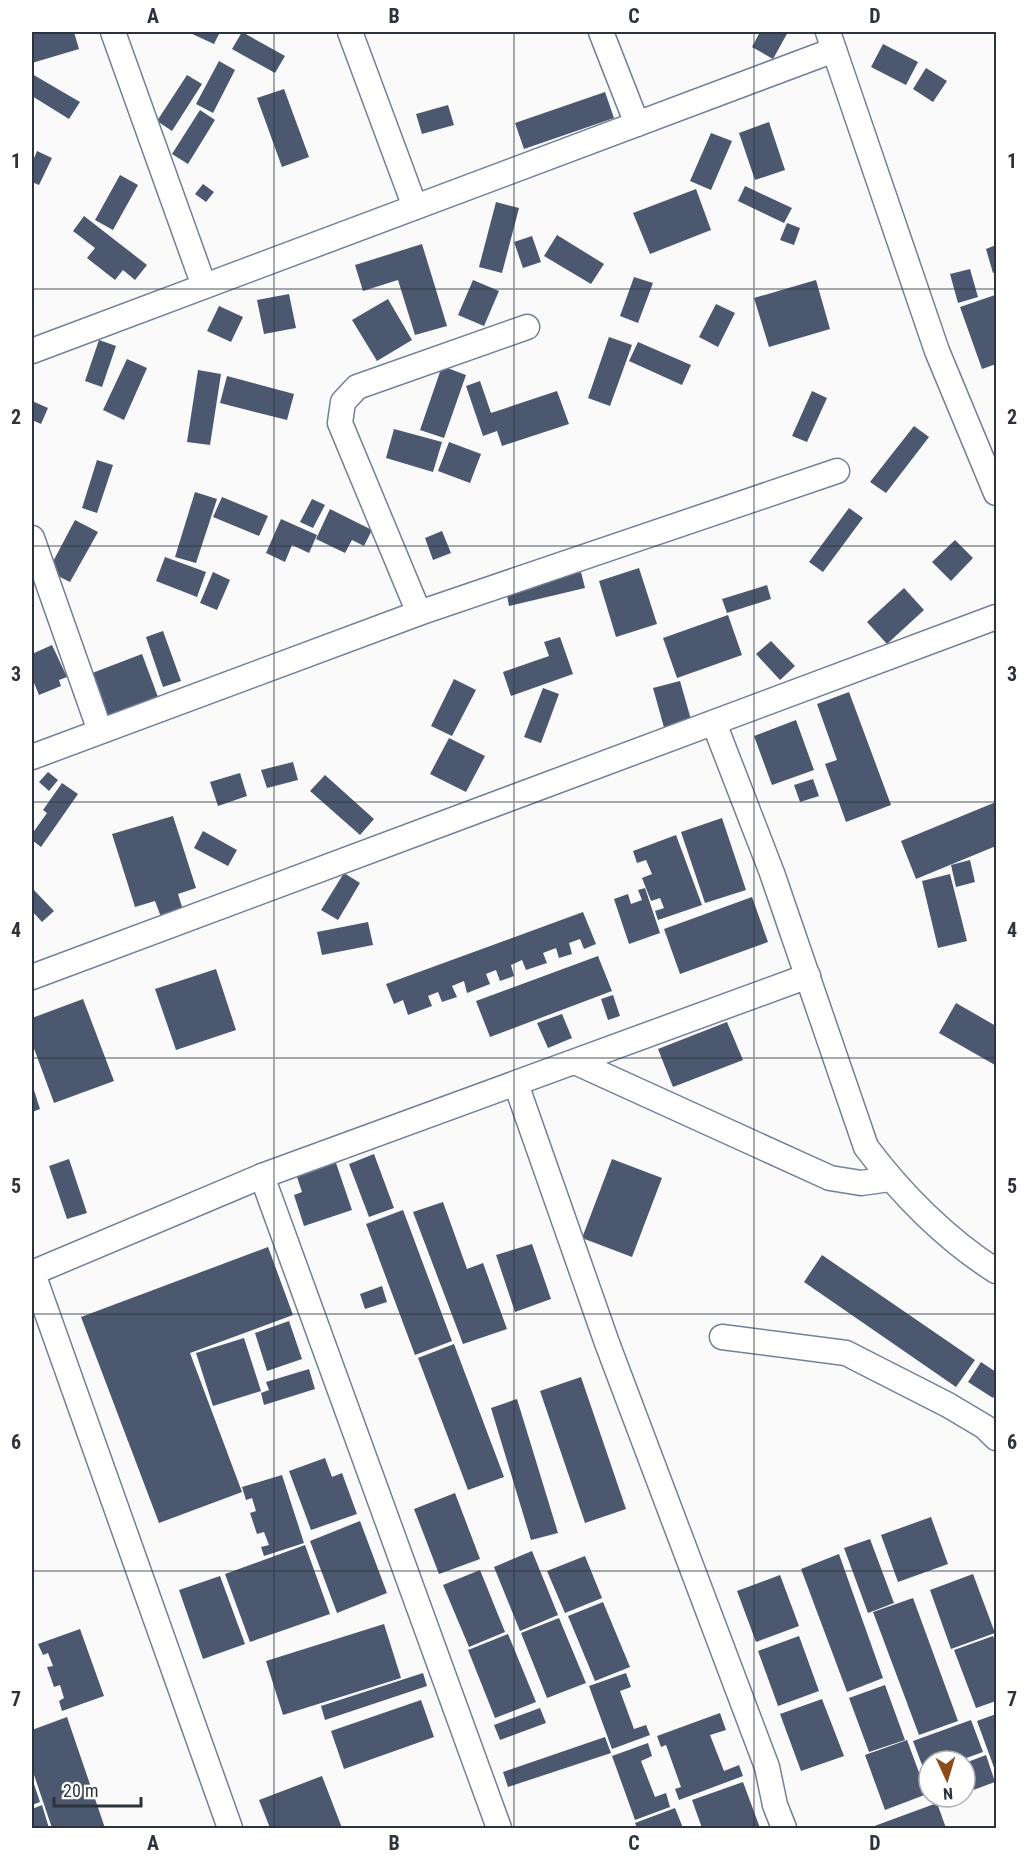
<svg xmlns="http://www.w3.org/2000/svg" width="1028" height="1860" font-family="'Roboto Condensed',sans-serif">
  <rect width="100%" height="100%" fill="#fafafa"/>
  <g fill="#4c586f">
    <path d="M32 32H74L79 49 32 63Z"/>
    <path d="M188 32H220L214 44Z"/>
    <path d="M242 32 285 56 275 73 232 49Z"/>
    <path d="M760 32H788L773 59 752 47Z"/>
    <path d="M883 44 918 62 906 85 871 67Z"/>
    <path d="M219 61 235 70 213 113 196 104Z"/>
    <path d="M926 68 947 81 933 102 913 89Z"/>
    <path d="M32 74 80 102 69 119 32 96Z"/>
    <path d="M187 75 202 84 172 131 157 121Z"/>
    <path d="M284 89 309 157 282 167 257 98Z"/>
    <path d="M605 92 614 118 524 149 515 123Z"/>
    <path d="M448 105 454 125 422 134 416 114Z"/>
    <path d="M200 110 215 120 188 164 172 154Z"/>
    <path d="M769 122 785 170 755 180 739 133Z"/>
    <path d="M711 133 732 141 711 190 690 181Z"/>
    <path d="M37 151 52 158 39 185 32 182V163Z"/>
    <path d="M120 175 138 185 113 230 95 220Z"/>
    <path d="M203 184 214 192 206 202 195 194Z"/>
    <path d="M745 186 792 208 784 223 738 201Z"/>
    <path d="M696 189 711 230 650 254 633 213Z"/>
    <path d="M496 202 519 208 502 273 479 267Z"/>
    <path d="M84 216 147 265 135 280 123 270 115 280 87 258 95 248 73 231Z"/>
    <path d="M787 223 800 228 794 245 780 240Z"/>
    <path d="M557 235 604 264 591 284 544 256Z"/>
    <path d="M532 236 541 262 523 268 514 242Z"/>
    <path d="M422 244 447 326 415 335 398 280 363 291 355 265Z"/>
    <path d="M996 245V272L993 273 986 249Z"/>
    <path d="M970 269 978 297 958 303 950 274Z"/>
    <path d="M634 277 653 283 638 323 620 316Z"/>
    <path d="M473 280 499 291 484 326 458 315Z"/>
    <path d="M816 280 830 329 769 347 754 298Z"/>
    <path d="M289 294 296 328 264 334 257 300Z"/>
    <path d="M995 295 996 364 982 369 960 307Z"/>
    <path d="M388 299 412 340 377 361 352 320Z"/>
    <path d="M716 304 735 313 718 347 699 337Z"/>
    <path d="M219 306 243 317 231 342 207 331Z"/>
    <path d="M609 337 632 345 610 406 588 398Z"/>
    <path d="M99 340 116 346 102 387 85 381Z"/>
    <path d="M638 342 691 365 682 385 629 361Z"/>
    <path d="M127 359 147 368 124 420 103 410Z"/>
    <path d="M442 366 466 375 444 438 420 430Z"/>
    <path d="M198 370 221 374 210 445 187 442Z"/>
    <path d="M227 376 294 394 287 420 220 403Z"/>
    <path d="M480 381 491 413 557 391 569 424 502 446 497 431 483 436 466 386Z"/>
    <path d="M812 391 827 398 807 442 792 436Z"/>
    <path d="M32 401 48 408 41 424 32 420Z"/>
    <path d="M914 426 929 437 886 493 870 482Z"/>
    <path d="M394 429 442 442 433 472 386 458Z"/>
    <path d="M449 442 481 454 470 483 438 471Z"/>
    <path d="M97 460 113 465 97 513 82 508Z"/>
    <path d="M195 492 217 499 196 563 175 557Z"/>
    <path d="M222 497 268 516 259 536 213 517Z"/>
    <path d="M312 499 325 505 313 528 300 522Z"/>
    <path d="M849 508 863 518 823 572 809 562Z"/>
    <path d="M330 509 372 530 364 546 352 540 345 553 316 539Z"/>
    <path d="M281 519 317 535 309 553 292 545 285 562 266 553Z"/>
    <path d="M75 520 98 532 70 582 48 571Z"/>
    <path d="M442 531 451 553 433 560 425 538Z"/>
    <path d="M955 540 973 558 951 581 932 562Z"/>
    <path d="M165 557 206 572 197 597 156 581Z"/>
    <path d="M639 568 657 624 616 637 599 581Z"/>
    <path d="M213 572 230 580 217 610 200 603Z"/>
    <path d="M581 572 585 588 509 606 506 590Z"/>
    <path d="M767 585 771 599 727 613 722 599Z"/>
    <path d="M904 588 924 610 887 644 867 622Z"/>
    <path d="M728 615 742 655 677 678 663 638Z"/>
    <path d="M163 631 181 681 163 687 146 637Z"/>
    <path d="M560 637 573 674 511 696 503 672 549 656 544 642Z"/>
    <path d="M771 641 795 666 780 680 756 654Z"/>
    <path d="M52 645 67 677 59 680 61 686 39 695 32 678V654Z"/>
    <path d="M142 654 158 697 103 717 87 675Z"/>
    <path d="M454 679 476 690 452 736 431 726Z"/>
    <path d="M680 681 692 723 665 731 653 688Z"/>
    <path d="M543 688 559 694 541 743 524 737Z"/>
    <path d="M849 692 891 805 846 822 825 764 837 760 817 704Z"/>
    <path d="M796 720 814 770 772 785 754 736Z"/>
    <path d="M449 738 485 756 466 792 430 774Z"/>
    <path d="M293 762 298 780 267 788 261 770Z"/>
    <path d="M48 772 58 780 49 791 39 782Z"/>
    <path d="M240 773 247 796 218 806 210 782Z"/>
    <path d="M325 775 374 819 360 835 310 791Z"/>
    <path d="M813 779 819 796 800 802 794 785Z"/>
    <path d="M62 783 78 794 41 847 32 840V834L47 813 43 810Z"/>
    <path d="M996 802V846L916 879 901 841Z"/>
    <path d="M173 816 196 888 178 894 183 910 161 917 155 901 135 907 112 834Z"/>
    <path d="M722 818 746 890 705 903 681 832Z"/>
    <path d="M203 831 237 850 228 866 194 848Z"/>
    <path d="M676 835 702 905 658 920 655 911 664 908 660 898 651 901 642 878 652 874 646 860 637 863 633 851Z"/>
    <path d="M970 860 975 882 956 887 951 865Z"/>
    <path d="M344 873 360 883 338 920 321 910Z"/>
    <path d="M950 874 967 941 938 948 922 881Z"/>
    <path d="M32 888 54 911 42 922 32 911Z"/>
    <path d="M645 888 660 933 629 944 614 899 628 894 631 904 642 900 638 890Z"/>
    <path d="M752 897 768 942 680 974 664 929Z"/>
    <path d="M583 912 596 944 584 949 580 939 569 943 572 954 559 958 556 948 543 953 547 963 526 970 522 960 511 965 514 976 500 981 496 970 486 974 490 984 467 993 464 981 452 986 457 997 442 1002 438 992 428 996 432 1006 408 1015 403 1000 394 1004 386 984Z"/>
    <path d="M368 922 373 945 322 955 317 932Z"/>
    <path d="M598 956 612 991 490 1037 476 1001Z"/>
    <path d="M216 969 236 1030 176 1050 155 989Z"/>
    <path d="M613 995 620 1016 608 1020 601 999Z"/>
    <path d="M83 999 114 1081 54 1103 32 1043V1018Z"/>
    <path d="M956 1003 996 1026 995 1065 939 1033Z"/>
    <path d="M562 1014 572 1038 548 1048 537 1023Z"/>
    <path d="M727 1022 743 1060 673 1087 658 1049Z"/>
    <path d="M32 1084 40 1109 32 1112Z"/>
    <path d="M374 1154 394 1208 369 1217 349 1164Z"/>
    <path d="M69 1159 87 1213 67 1219 49 1166Z"/>
    <path d="M612 1159 662 1178 632 1257 582 1238Z"/>
    <path d="M336 1163 352 1210 304 1226 294 1195 302 1192 297 1177Z"/>
    <path d="M443 1202 467 1269 483 1263 507 1329 463 1344 413 1212Z"/>
    <path d="M403 1210 452 1341 415 1355 366 1224Z"/>
    <path d="M532 1244 551 1299 515 1312 496 1255Z"/>
    <path d="M268 1247 293 1315 190 1353 242 1492 159 1523 81 1317Z"/>
    <path d="M822 1255 975 1360 956 1387 804 1282Z"/>
    <path d="M382 1286 387 1302 365 1309 360 1294Z"/>
    <path d="M289 1321 302 1359 267 1371 255 1333Z"/>
    <path d="M244 1338 261 1391 213 1406 196 1353Z"/>
    <path d="M454 1344 504 1477 468 1490 418 1358Z"/>
    <path d="M981 1362 996 1372V1393L993 1398 968 1382Z"/>
    <path d="M309 1369 315 1389 264 1405 261 1393 269 1390 266 1382Z"/>
    <path d="M581 1377 626 1509 585 1523 540 1391Z"/>
    <path d="M517 1399 558 1533 531 1540 491 1408Z"/>
    <path d="M325 1458 332 1477 342 1473 357 1514 311 1530 289 1471Z"/>
    <path d="M282 1475 304 1543 264 1556 261 1547 269 1545 264 1532 257 1534 250 1513 256 1511 252 1498 246 1500 242 1487Z"/>
    <path d="M455 1493 480 1559 439 1574 414 1509Z"/>
    <path d="M931 1517 948 1564 898 1582 881 1535Z"/>
    <path d="M360 1521 387 1593 337 1613 310 1541Z"/>
    <path d="M870 1539 894 1603 868 1613 844 1548Z"/>
    <path d="M305 1545 330 1614 250 1642 225 1574Z"/>
    <path d="M532 1551 558 1615 520 1631 494 1567Z"/>
    <path d="M839 1554 883 1678 847 1692 801 1569Z"/>
    <path d="M585 1556 602 1598 565 1613 547 1571Z"/>
    <path d="M480 1570 505 1632 469 1647 443 1585Z"/>
    <path d="M973 1574 995 1633 951 1649 930 1590Z"/>
    <path d="M780 1575 799 1626 756 1642 737 1591Z"/>
    <path d="M220 1576 245 1644 203 1659 179 1590Z"/>
    <path d="M913 1598 958 1721 919 1735 873 1612Z"/>
    <path d="M603 1602 630 1667 595 1681 568 1616Z"/>
    <path d="M559 1618 586 1683 547 1698 521 1633Z"/>
    <path d="M384 1624 401 1678 283 1715 266 1661Z"/>
    <path d="M80 1629 104 1696 62 1711 59 1701 64 1698 60 1685 54 1687 47 1667 53 1666 48 1653 43 1655 38 1644Z"/>
    <path d="M508 1634 536 1702 495 1718 468 1650Z"/>
    <path d="M799 1636 819 1691 778 1706 758 1651Z"/>
    <path d="M993 1636 996 1644V1701L976 1708 954 1650Z"/>
    <path d="M423 1673 427 1686 325 1720 321 1706Z"/>
    <path d="M626 1673 631 1687 620 1691 634 1729 646 1725 650 1735 612 1749 589 1686Z"/>
    <path d="M885 1685 905 1740 869 1752 849 1698Z"/>
    <path d="M822 1699 844 1756 801 1771 780 1714Z"/>
    <path d="M421 1700 434 1737 344 1769 331 1731Z"/>
    <path d="M540 1708 546 1723 500 1740 494 1725Z"/>
    <path d="M720 1713 726 1730 710 1735 724 1771 739 1765 743 1776 679 1800 675 1789 681 1787 666 1745 661 1747 657 1736Z"/>
    <path d="M996 1714V1773L977 1721Z"/>
    <path d="M67 1717 105 1828H52L32 1769V1730Z"/>
    <path d="M971 1720 983 1752 958 1761H929V1772L925 1773 913 1741Z"/>
    <path d="M605 1737 611 1753 508 1787 503 1772Z"/>
    <path d="M907 1740 927 1794 885 1810 865 1755Z"/>
    <path d="M648 1743 652 1756 641 1761 655 1797 666 1793 670 1807 635 1820 612 1756Z"/>
    <path d="M986 1755 995 1782 965 1793V1763Z"/>
    <path d="M322 1776 342 1828H270L259 1800Z"/>
    <path d="M32 1778 40 1802 32 1805Z"/>
    <path d="M743 1782 760 1828H702L692 1800Z"/>
    <path d="M937 1803 946 1828H869Z"/>
    <path d="M42 1805 49 1828H32V1809Z"/>
    <path d="M675 1808 683 1828H637L635 1823Z"/>
  </g>
  <g fill="none" stroke-linecap="round" stroke-linejoin="round">
    <g stroke="#738099" stroke-width="27">
      <g id="minor">
        <path d="M113 32 204 286"/>
        <path d="M350 32 415 207"/>
        <path d="M601 32 637 124"/>
        <path d="M828 32 937 351 996 493"/>
        <path d="M32 351 834 50"/>
        <path d="M32 538 100 731"/>
        <path d="M419 613 340 423 343 402 357 387 527 327"/>
        <path d="M714 723 772 873 866 1147C901 1194 947 1240 996 1271"/>
        <path d="M32 757 419 613 837 471"/>
        <path d="M32 977 996 617"/>
        <path d="M575 1062 830 1178 861 1183 890 1179"/>
        <path d="M516 1084 607 1343 767 1767 775 1805 784 1828"/>
        <path d="M262 1176 499 1828"/>
        <path d="M32 1271 230 1828"/>
        <path d="M32 1273 262 1176 808 976"/>
        <path d="M722 1337 846 1353 948 1405 985 1427 996 1438"/>
      </g>
    </g>
    <use href="#minor" stroke="#fff" stroke-width="24"/>
  </g>
  <path fill="none" stroke="#2d333d" stroke-width="1.5" stroke-opacity="0.55" d="M274 32V1828M514 32V1828M754 32V1828M32 289H996M32 546H996M32 802H996M32 1058H996M32 1314H996M32 1571H996"/>
  <rect width="1028" height="1860" fill="none" stroke="#ffffff" stroke-width="66"/>
  <g transform="translate(947 1779) rotate(176)"><circle r="28" fill="#ffffff" stroke="#abadb1" stroke-width="1.5"/>
  <path d="M0-4.5L10 22L0 15L-10 22Z" fill="#8c4b17"/>
  <text y="-9" font-size="16" font-weight="bold" text-anchor="middle" fill="#2d333d">N</text>
  </g>
  <path d="M54 1797v9h87v-9" fill="none" stroke="#2d333d" stroke-width="3"/>
  <text x="63" y="1797" font-size="18" fill="#2d333d" stroke="#ffffff" stroke-width="4.5" paint-order="stroke">20 m</text>
  <rect x="33" y="33" width="962" height="1794" fill="none" stroke="#2d333d" stroke-width="2"/>
  <g font-size="20" text-anchor="middle" font-weight="bold" fill="#2d333d">
    <text x="153" y="23">A</text>
    <text x="394" y="23">B</text>
    <text x="634" y="23">C</text>
    <text x="875" y="23">D</text>
    <text x="16" y="168">1</text>
    <text x="1012" y="168">1</text>
    <text x="16" y="424">2</text>
    <text x="1012" y="424">2</text>
    <text x="16" y="681">3</text>
    <text x="1012" y="681">3</text>
    <text x="16" y="937">4</text>
    <text x="1012" y="937">4</text>
    <text x="16" y="1193">5</text>
    <text x="1012" y="1193">5</text>
    <text x="16" y="1449">6</text>
    <text x="1012" y="1449">6</text>
    <text x="16" y="1706">7</text>
    <text x="1012" y="1706">7</text>
    <text x="153" y="1850">A</text>
    <text x="394" y="1850">B</text>
    <text x="634" y="1850">C</text>
    <text x="875" y="1850">D</text>
  </g>
</svg>
